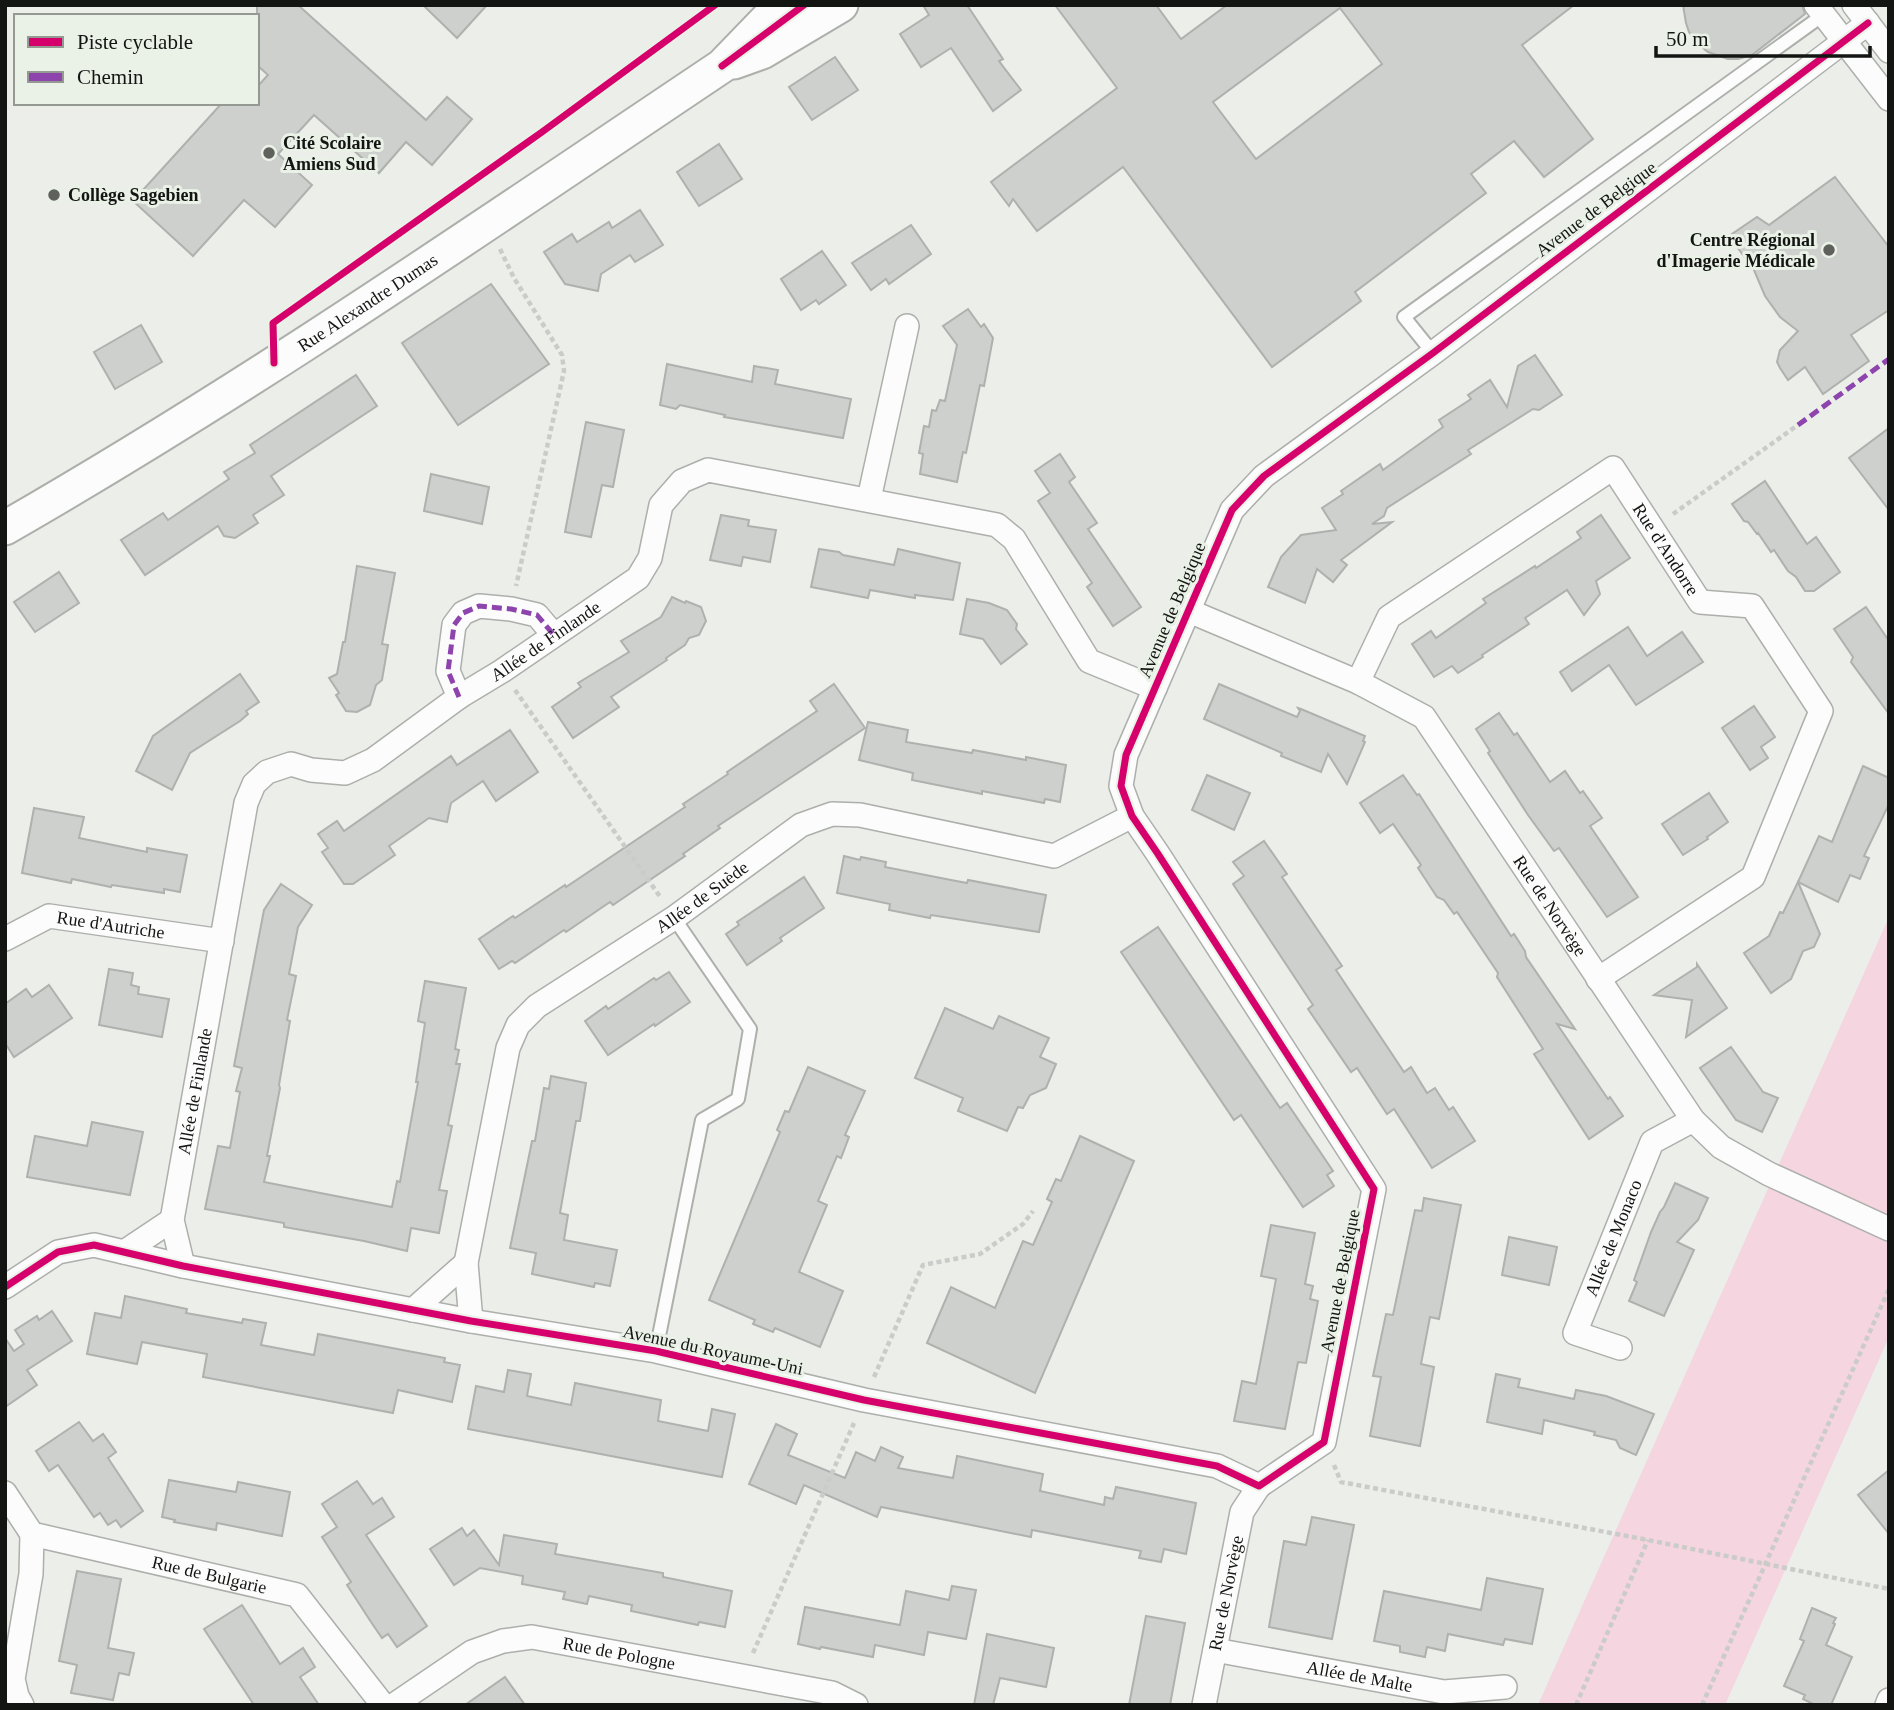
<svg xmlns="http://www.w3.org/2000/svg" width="1894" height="1710" font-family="Georgia,serif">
  <rect width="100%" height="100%" fill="#ebeee9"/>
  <path fill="#f4d5e0" d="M1889 917V1337L1725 1705H1538Z"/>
  <g fill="#cdd0cc" stroke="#aeb1ad" stroke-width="2" fill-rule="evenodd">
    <path d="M257 5H298L426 120 447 97 472 119 432 165 406 142 379 173 314 115 278 154 312 185 275 227 244 200 193 256 133 201 222 103H257V87L268 75 257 65Z"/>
    <path d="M423 5H487L457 38Z"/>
    <path d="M923 5H967L1003 59 999 61 1021 90 993 111 951 48 921 67 900 34 929 15Z"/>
    <path d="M1055 5H1156L1181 39 1227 5H1574L1522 45 1593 139 1544 177 1514 141 1471 174 1486 193 1355 292 1361 301 1272 367 1123 167 1037 231 1013 199 1009 206 991 182 1117 88ZM1340 8 1382 64 1256 159 1213 102Z"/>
    <path d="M1683 5H1802L1805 14 1752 55 1738 59H1728L1708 52 1699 45 1689 32 1686 23Z"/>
    <path d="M835 57 858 90 812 120 789 87Z"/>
    <path d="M719 144 742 179 699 206 677 172Z"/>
    <path d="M1835 177 1889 247V310L1851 335 1869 361 1823 394 1805 367 1788 380 1780 368 1777 362 1780 350 1798 331 1780 317 1765 296 1754 270 1729 236 1757 217 1769 225Z"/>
    <path d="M640 210 663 245 635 262 630 255 601 274 598 291 565 284 544 252 572 234 577 242 609 222 612 228Z"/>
    <path d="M911 225 931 254 889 284 886 279 871 290 852 263Z"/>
    <path d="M822 251 846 285 819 304 816 300 801 310 781 279Z"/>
    <path d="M491 284 549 364 458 425 402 343Z"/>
    <path d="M968 309 981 327 984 324 993 338 984 386 980 385 966 453 963 452 957 482 920 474 923 454 919 453 924 426 929 427 932 410 936 411 940 400 945 401 957 345 943 326Z"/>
    <path d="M141 325 162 362 115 389 94 352Z"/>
    <path d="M1535 355 1562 395 1539 410 1533 409 1468 450 1471 454 1387 508 1384 516 1372 524 1392 522 1341 560 1347 565 1333 582 1317 569 1305 603 1268 587 1281 557 1301 535 1336 530 1322 508 1343 494 1341 491 1380 464 1383 470 1443 427 1439 420 1471 399 1468 395 1490 380 1507 407 1518 366Z"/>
    <path d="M667 364 752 382 754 366 778 370 775 384 851 399 843 438 724 417 725 415 680 405 676 409 660 405Z"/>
    <path d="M356 375 377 406 271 476 284 495 253 515 258 523 235 538 224 536 218 526 145 575 121 540 163 513 168 520 229 479 224 472 255 453 250 445Z"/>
    <path d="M586 422 624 430 613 487 602 485 591 537 565 532Z"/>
    <path d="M1889 428V510L1849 458Z"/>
    <path d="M1060 454 1075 477 1069 482 1097 523 1088 529 1141 607 1113 626 1087 587 1092 583 1038 501 1050 493 1035 471Z"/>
    <path d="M431 474 489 487 482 524 424 511Z"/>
    <path d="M1765 481 1807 544 1816 537 1840 572 1814 591H1805L1796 577 1788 571 1774 550 1771 552 1758 533 1757 534 1748 522 1744 521 1732 504Z"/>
    <path d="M721 515 749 520 748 526 776 530 770 562 743 557 741 566 710 560Z"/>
    <path d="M1601 515 1630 558 1596 581 1600 594 1584 615 1567 590 1525 618 1529 624 1482 655 1483 657 1458 673 1452 666 1434 677 1412 644 1431 631 1436 638 1486 603 1483 599 1535 566 1536 568 1581 538 1577 532Z"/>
    <path d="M819 549 839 552 843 555 894 565 898 549 960 563 953 600 915 595V598L870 590 868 598 811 587Z"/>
    <path d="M357 566 395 573 382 644 388 645 382 680 376 685 370 705 357 712 346 711 336 695 339 693 329 678 337 674 343 642H345Z"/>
    <path d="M59 572 79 603 35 632 14 602Z"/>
    <path d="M672 597 685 603 686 601 701 607 706 621 699 635 689 638 685 645 666 658 667 660 611 697 619 707 573 738 552 707 581 687 578 683 629 652 621 641 661 617Z"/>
    <path d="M967 599 989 603 1007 610 1017 624 1016 629 1027 644 1001 664 983 639 960 634Z"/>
    <path d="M1866 607 1889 641V714L1851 662 1853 657 1834 629Z"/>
    <path d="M1628 627 1647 656 1682 632 1703 662 1636 705 1609 665 1572 691 1560 672Z"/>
    <path d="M240 674 259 702 246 711 248 714 240 721 190 753 172 790 136 771 153 736Z"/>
    <path d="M834 684 865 728 718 826 720 828 683 854 685 856 613 905 610 902 566 932 564 930 515 963 512 961 499 969 479 939 513 916 515 918 565 885 566 887 685 807 683 804 728 774 727 772 817 711 810 701Z"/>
    <path d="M1219 684 1297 717 1300 711 1298 708 1301 709 1365 736 1363 741 1365 742 1347 784 1328 754 1321 772 1281 756 1282 753 1204 719Z"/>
    <path d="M1754 706 1775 737 1761 747 1768 758 1750 770 1722 728Z"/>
    <path d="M1499 713 1514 735 1517 733 1550 782 1565 771 1580 793 1583 791 1602 818 1590 826 1638 897 1607 917 1559 848 1554 851 1528 815 1488 753 1490 751 1476 729Z"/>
    <path d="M868 722 908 730 906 742 972 753 973 750 1026 760V757L1066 765 1060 802 1045 799 1044 803 982 791V794L912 780 913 773 859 760Z"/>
    <path d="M510 730 538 772 496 801 483 781 451 803 447 822 429 818 389 846 395 855 353 884H344L322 852 328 848 318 834 337 821 344 831 451 756 457 765Z"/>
    <path d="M1863 766 1889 778V804L1864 856 1869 858 1860 879 1850 875 1838 902 1798 882 1819 836 1832 842Z"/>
    <path d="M1207 775 1250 793 1234 830 1192 810Z"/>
    <path d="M1403 775 1417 795 1419 794 1511 936 1514 934 1525 951 1526 957 1575 1029 1557 1024 1608 1099 1610 1097 1623 1116 1589 1139 1534 1054 1543 1049 1497 977 1498 973 1457 912 1454 914 1444 900 1437 897 1418 868 1421 865 1393 824 1380 833 1360 803Z"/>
    <path d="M1709 793 1728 822 1707 837 1708 839 1683 855 1662 824Z"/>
    <path d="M34 808 84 817 79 838 147 852V848L187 855 180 892 164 889V893L112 885 111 887 72 879 71 883 22 873Z"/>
    <path d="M1264 841 1287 874 1282 877 1342 966 1336 970 1404 1072 1411 1067 1427 1093 1435 1088 1449 1110 1453 1107 1475 1141 1432 1168 1394 1109 1387 1114 1357 1068 1351 1072 1308 1009 1313 1005 1233 884 1244 876 1233 862Z"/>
    <path d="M844 856 860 860 861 857 886 862 885 867 951 880 967 883 968 880 1046 895 1039 932 931 915 930 918 889 910 890 904 837 893Z"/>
    <path d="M804 877 824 908 780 938 782 941 747 965 726 934 739 925 737 922Z"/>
    <path d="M1798 882 1820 934 1814 947 1803 951 1791 979 1771 993 1744 953 1769 936 1780 912 1783 913Z"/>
    <path d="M281 884 312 905 298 927 289 974 296 976 287 1020 290 1021 279 1085 280 1088 267 1156H270L264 1182 392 1207 397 1181 400 1182 418 1082H416L425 1023 418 1021 425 981 466 988 455 1049 459 1050 456 1064H460L448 1125 452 1126 439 1190 447 1191 439 1233 411 1228 407 1251 364 1241 284 1227V1223L205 1209 218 1146 230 1148 240 1092 236 1091 242 1068 234 1066 264 910Z"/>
    <path d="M1158 927 1280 1108 1287 1103 1333 1171 1327 1175 1334 1186 1303 1207 1241 1115 1234 1120 1121 952Z"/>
    <path d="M1697 964 1727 1008 1686 1037 1692 1000 1654 995 1697 967Z"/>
    <path d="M109 969 133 973 131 985 139 987 138 994 169 999 162 1037 99 1025Z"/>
    <path d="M669 972 690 1002 655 1026 654 1024 608 1055 585 1021 606 1006 608 1009 654 978 656 980Z"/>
    <path d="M49 985 72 1018 14 1057 5 1043V1004L26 989 32 997Z"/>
    <path d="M945 1008 993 1029 999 1016 1049 1038 1040 1057 1056 1064 1046 1088 1030 1095 1023 1108 1018 1107 1007 1131 958 1111 963 1098 915 1078Z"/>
    <path d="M1731 1047 1763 1092 1778 1098 1762 1132 1736 1120 1700 1068Z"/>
    <path d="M808 1067 865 1091 845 1135 849 1137 841 1158 837 1156 818 1201 827 1205 799 1272 843 1291 820 1347 775 1328 773 1332 753 1324 755 1320 709 1300 780 1132 777 1130 785 1111 789 1112Z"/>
    <path d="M551 1076 586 1083 580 1121H576L560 1213 568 1215 564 1240 617 1250 610 1286 595 1283 594 1287 532 1274 536 1253 510 1248 530 1151 532 1141H535L544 1088 549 1089Z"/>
    <path d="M92 1122 143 1132 130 1195 27 1177 35 1136 87 1146Z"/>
    <path d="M1080 1136 1134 1161 1035 1393 927 1343 951 1287 995 1308 1023 1241 1033 1245 1052 1202 1047 1199 1056 1179 1061 1181Z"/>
    <path d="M1675 1183 1708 1198 1698 1220 1677 1242 1694 1250 1664 1316 1629 1301 1637 1282 1634 1280 1651 1232 1660 1212 1664 1207Z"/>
    <path d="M1424 1198 1461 1205 1439 1319 1430 1317 1421 1364 1434 1367 1420 1446 1370 1436 1381 1377 1373 1376 1386 1314 1393 1315 1415 1210 1422 1211Z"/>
    <path d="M1271 1225 1315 1233 1305 1284 1313 1286 1310 1299 1318 1301 1306 1363 1298 1362 1285 1429 1234 1421 1242 1381 1256 1384 1269 1317 1276 1279 1261 1276Z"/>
    <path d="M1509 1237 1557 1247 1549 1285 1502 1275Z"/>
    <path d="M125 1296 187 1309 186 1313 242 1323 243 1319 266 1323 261 1345 314 1355 318 1334 445 1358 444 1362 460 1365 452 1402 398 1390 393 1413 203 1377 207 1354 142 1342 137 1364 87 1354 95 1313 121 1318Z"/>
    <path d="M52 1311 72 1341 27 1370 37 1385 5 1407V1338L14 1351 24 1344 15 1330 37 1316 39 1320Z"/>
    <path d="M508 1370 531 1374 527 1396 571 1405 575 1383 661 1400 658 1421 708 1431 712 1409 735 1414 722 1477 468 1429 476 1386 504 1392Z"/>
    <path d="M1496 1374 1520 1379 1518 1387 1574 1399 1576 1390 1606 1396 1654 1414 1636 1455 1620 1448 1616 1440 1594 1435 1595 1432 1544 1420 1542 1434 1487 1422Z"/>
    <path d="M79 1422 93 1441 103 1434 116 1452 108 1458 143 1511 121 1527 116 1520 108 1525 100 1513 94 1517 58 1465 49 1471 36 1451Z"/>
    <path d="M776 1424 797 1434 788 1455 845 1478 856 1452 875 1461 881 1447 903 1457 898 1468 953 1478 957 1456 1043 1474 1040 1491 1104 1505 1105 1497 1113 1499 1116 1487 1196 1503 1186 1554 1164 1549 1161 1562 1139 1558 1141 1551 1032 1530 1031 1537 881 1507 877 1517 804 1485 796 1504 749 1484Z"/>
    <path d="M1889 1470V1534L1858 1495Z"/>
    <path d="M169 1480 236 1492 238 1482 290 1492 282 1536 217 1523 216 1530 174 1522 175 1520 162 1517Z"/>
    <path d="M357 1481 373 1504 382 1498 394 1517 366 1535 427 1626 397 1647 388 1634 382 1638 371 1622 347 1585 351 1582 322 1537 337 1527 322 1504Z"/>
    <path d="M1312 1517 1354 1525 1332 1639 1269 1627 1284 1541 1306 1545Z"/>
    <path d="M462 1528 467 1536 474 1530 499 1565 504 1535 557 1544 555 1554 663 1573V1577L732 1591 725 1627 699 1622 698 1625 631 1611 632 1605 589 1596 587 1604 563 1599 565 1592 522 1584 523 1576 480 1568 454 1585 430 1549Z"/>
    <path d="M77 1571 121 1579 108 1648 134 1653 129 1675 119 1673 113 1700 71 1693 77 1665 59 1661Z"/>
    <path d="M1487 1578 1543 1589 1532 1644 1505 1639 1503 1645 1448 1634 1445 1651 1427 1647 1425 1657 1400 1652V1646L1374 1641 1384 1591 1481 1610Z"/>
    <path d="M952 1586 976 1590 966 1639 928 1632 924 1655 875 1645 873 1657 821 1647 820 1649 798 1644 805 1607 900 1625 906 1591 949 1600Z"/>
    <path d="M242 1605 280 1664 303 1648 315 1667 300 1677 319 1705H254L204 1629Z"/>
    <path d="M1812 1608 1836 1618 1833 1623 1835 1624 1826 1645 1852 1657 1831 1705H1815L1803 1699 1805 1695 1784 1686 1804 1641 1800 1639Z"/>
    <path d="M1146 1616 1185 1623 1170 1705H1129Z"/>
    <path d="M987 1634 1054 1648 1046 1687 1000 1678 993 1705H974Z"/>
    <path d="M505 1677 525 1705H465Z"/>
  </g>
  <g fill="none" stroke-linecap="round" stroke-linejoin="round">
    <g stroke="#adafab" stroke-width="16">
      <g id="lane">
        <path d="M785 20 804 5"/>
        <path d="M1433 353 1404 317 1823 15"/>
        <path d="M656 1351 702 1120 738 1099 750 1029 674 918"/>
      </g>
    </g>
    <g stroke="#adafab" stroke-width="26">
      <g id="street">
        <path d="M1816 5 1889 99"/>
        <path d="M1854 5 1889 51"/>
        <path d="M869 499 907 326"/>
        <path id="s1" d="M1189 611 1358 682 1424 717 1693 1120 1721 1147 1769 1174 1889 1229"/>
        <path id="s2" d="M1358 682 1389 617 1613 468 1700 602 1752 606 1821 711 1753 877 1598 979"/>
        <path d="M459 697 448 671 454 625 463 613 479 606 511 609 537 615 553 634"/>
        <path id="s3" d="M5 939 49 916 222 941"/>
        <path d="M124 1252 172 1220"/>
        <path id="s4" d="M183 1266 172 1220 246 803 254 784 267 772 291 764 311 770 345 773 373 760 459 697 502 671 638 578 650 558 661 505 682 481 708 470 997 525 1014 539 1089 661 1155 688"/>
        <path d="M5 1287 58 1252 94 1245 183 1266 471 1321 656 1351 864 1400 1217 1466 1259 1486 1324 1442 1374 1189 1158 854 1132 816 1121 786 1126 755 1232 510 1264 476 1433 353 1868 23"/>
        <path d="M413 1310 466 1263"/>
        <path id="s5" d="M471 1321 466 1263 508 1048 518 1025 537 1006 674 918 801 825 832 814 860 815 1054 856 1132 816"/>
        <path id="s6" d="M1620 1348 1575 1333 1652 1142 1693 1120"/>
        <path id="s7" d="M5 1493 32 1534 297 1595 383 1705"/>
        <path id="s8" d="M1215 1650 1444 1692 1505 1687"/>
        <path d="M22 1705 17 1696 13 1679 31 1574 32 1534"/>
        <path id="s9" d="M394 1705 472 1652 503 1641 532 1637 832 1693 856 1705"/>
        <path id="s10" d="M1204 1705 1242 1512 1259 1486"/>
        <path d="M1887 1705 1889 1700"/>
      </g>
    </g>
    <g stroke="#adafab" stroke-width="37">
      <g id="secondary">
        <path d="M734 62 762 52 841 5"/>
        <path id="s11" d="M5 528C252 386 486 224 722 66L781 5"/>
      </g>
    </g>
    <g stroke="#cbccca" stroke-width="4.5" stroke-dasharray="5 3.5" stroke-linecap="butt">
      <path d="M500 249 514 278 562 355 564 371 516 586"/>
      <path d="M1673 514 1798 425"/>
      <path d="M515 690 661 898"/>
      <path d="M874 1377 923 1265 980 1254 1023 1224 1033 1211"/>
      <path d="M1334 1465 1341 1482 1648 1540 1889 1589"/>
      <path d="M753 1653 854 1423"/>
      <path d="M1576 1705 1648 1540"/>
      <path d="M1702 1705 1889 1289"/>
    </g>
    <use href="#lane" stroke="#fcfcfc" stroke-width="12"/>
    <use href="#street" stroke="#fcfcfc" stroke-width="23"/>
    <use href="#secondary" stroke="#fcfcfc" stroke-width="33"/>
    <g stroke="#8e44ad" stroke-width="5" stroke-dasharray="10 5" stroke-linecap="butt">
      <path d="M1798 425 1889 359"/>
      <path d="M459 697 448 671 454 625 463 613 479 606 511 609 537 615 553 634"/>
    </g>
    <g stroke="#eaf1e6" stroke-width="11">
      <g id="cycleway">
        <path d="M722 66 804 5"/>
        <path d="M274 363 273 323 542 132 715 5"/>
        <path d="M5 1287 58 1252 94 1245 183 1266 471 1321 656 1351 864 1400 1217 1466 1259 1486 1324 1442 1374 1189 1158 854 1132 816 1121 786 1126 755 1232 510 1264 476 1433 353 1868 23"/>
      </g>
    </g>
    <use href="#cycleway" stroke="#d6006c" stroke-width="7"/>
  </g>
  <g fill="#5f615d" stroke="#eaf1e6" stroke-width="2.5">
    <circle cx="269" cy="153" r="7"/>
    <circle cx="54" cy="195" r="7"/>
    <circle cx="1829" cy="250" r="7"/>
  </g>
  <g text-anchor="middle" stroke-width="6" stroke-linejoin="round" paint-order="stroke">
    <g font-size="18" font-weight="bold" fill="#131512" stroke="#eaf1e6" text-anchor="start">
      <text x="283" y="149">Cité Scolaire<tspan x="283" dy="21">Amiens Sud</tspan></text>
      <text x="68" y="201">Collège Sagebien</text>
      <text x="1815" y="246" text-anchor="end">Centre Régional<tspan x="1815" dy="21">d'Imagerie Médicale</tspan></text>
    </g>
    <g font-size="18" fill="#131512" stroke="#eaf1e6">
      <text transform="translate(1596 209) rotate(-37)" y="6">Avenue de Belgique</text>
      <text dy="6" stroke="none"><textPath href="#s11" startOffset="427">Rue Alexandre Dumas</textPath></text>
      <text dy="6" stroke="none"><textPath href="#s2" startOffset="438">Rue d'Andorre</textPath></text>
      <text transform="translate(1172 610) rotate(-67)" y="6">Avenue de Belgique</text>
      <text dy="6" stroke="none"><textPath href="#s4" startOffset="830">Allée de Finlande</textPath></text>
      <text dy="6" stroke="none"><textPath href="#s5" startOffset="527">Allée de Suède</textPath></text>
      <text dy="6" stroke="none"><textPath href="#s1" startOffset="485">Rue de Norvège</textPath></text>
      <text dy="6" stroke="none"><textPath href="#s3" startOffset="112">Rue d'Autriche</textPath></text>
      <text dy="6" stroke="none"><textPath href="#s4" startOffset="178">Allée de Finlande</textPath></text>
      <text dy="6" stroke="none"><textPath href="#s6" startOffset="150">Allée de Monaco</textPath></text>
      <text transform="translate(1340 1281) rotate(-79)" y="6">Avenue de Belgique</text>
      <text transform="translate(713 1350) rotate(12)" y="6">Avenue du Royaume-Uni</text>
      <text dy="6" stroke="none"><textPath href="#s7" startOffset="231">Rue de Bulgarie</textPath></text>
      <text dy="6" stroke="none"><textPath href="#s10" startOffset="114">Rue de Norvège</textPath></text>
      <text dy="6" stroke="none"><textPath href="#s9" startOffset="245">Rue de Pologne</textPath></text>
      <text dy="6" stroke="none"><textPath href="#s8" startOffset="147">Allée de Malte</textPath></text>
    </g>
  </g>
  <rect width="1894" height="1710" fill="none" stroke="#131512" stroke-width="14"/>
  <rect x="14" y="14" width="245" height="91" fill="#eaf1e6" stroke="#949991" stroke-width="2"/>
  <rect x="28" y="37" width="35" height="10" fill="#d6006c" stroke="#949991" stroke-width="2"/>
  <text x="77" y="49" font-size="21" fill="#131512">Piste cyclable</text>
  <rect x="28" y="72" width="35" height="10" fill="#8e44ad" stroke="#949991" stroke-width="2"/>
  <text x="77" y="84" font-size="21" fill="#131512">Chemin</text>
  <path d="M1656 46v10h214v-10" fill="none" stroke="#131512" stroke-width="3.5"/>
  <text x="1666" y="46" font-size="21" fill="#131512" stroke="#eaf1e6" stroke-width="5" paint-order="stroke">50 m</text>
</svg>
